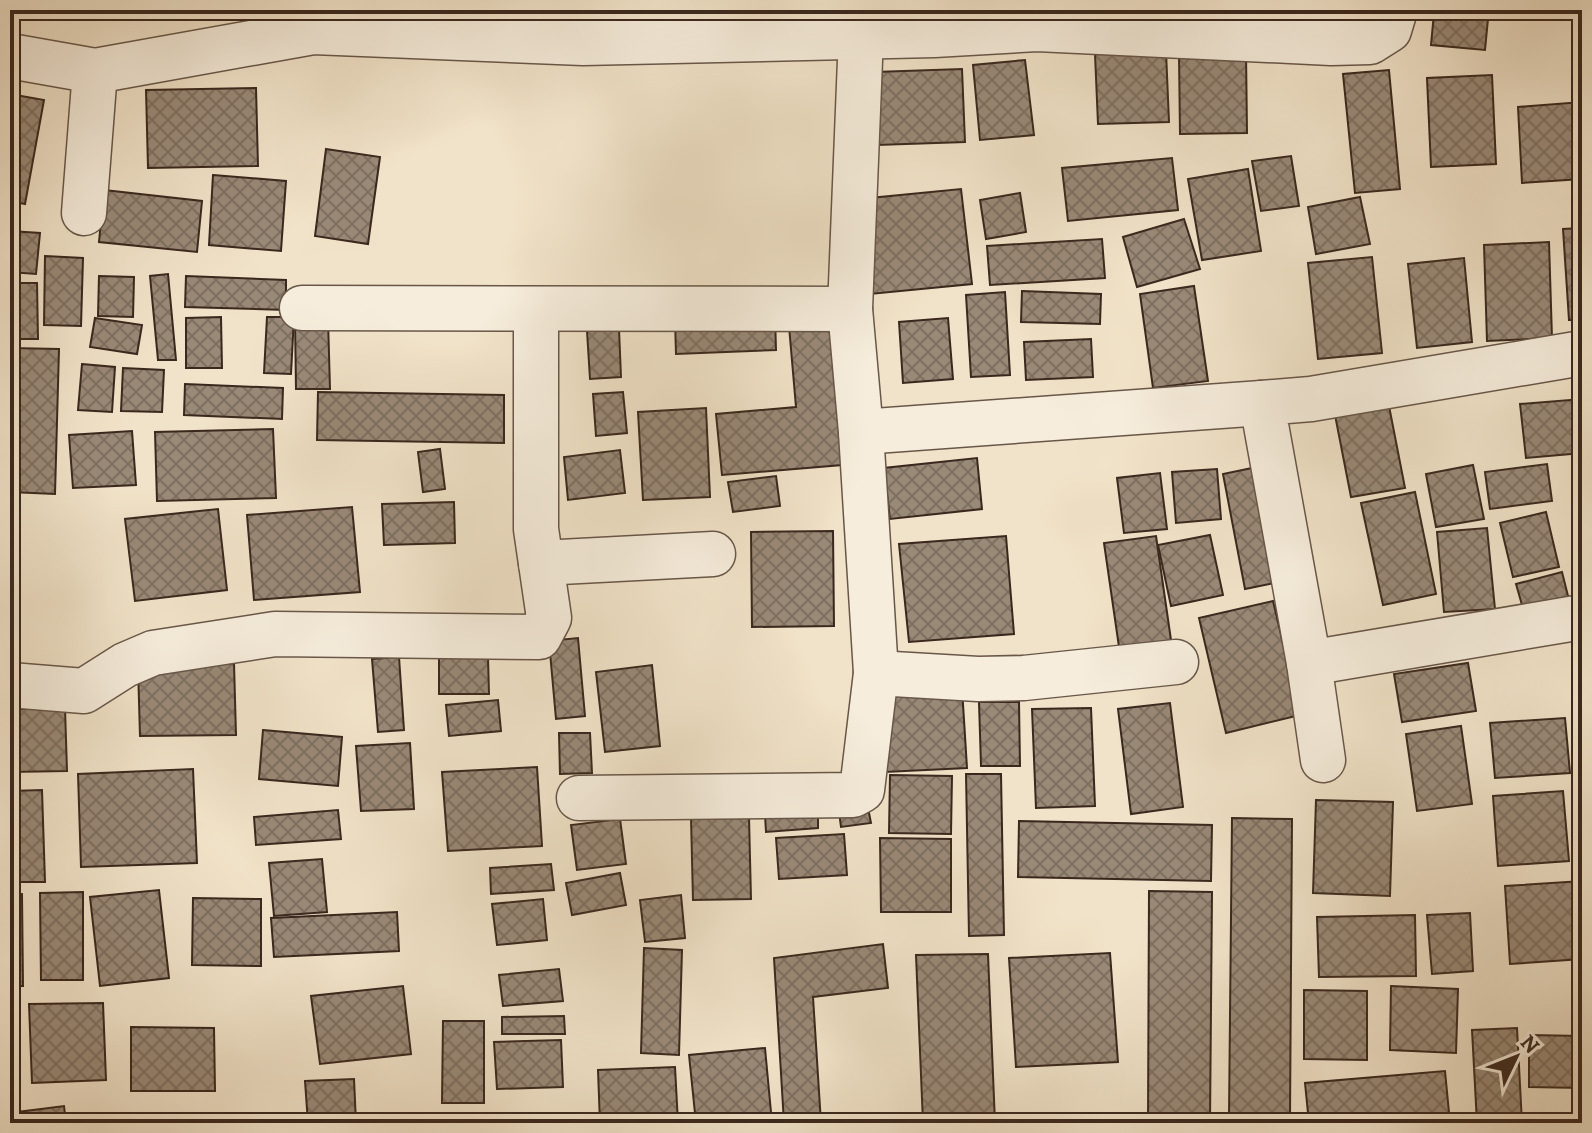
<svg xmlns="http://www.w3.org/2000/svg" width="1592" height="1133" font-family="Alegreya,serif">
  <defs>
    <pattern id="building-cross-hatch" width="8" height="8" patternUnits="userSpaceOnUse" patternTransform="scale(2)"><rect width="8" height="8" fill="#998977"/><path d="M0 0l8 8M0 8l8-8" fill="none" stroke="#7e7061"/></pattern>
  </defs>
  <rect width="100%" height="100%" fill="#f1e3c9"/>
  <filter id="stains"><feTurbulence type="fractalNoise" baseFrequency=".0025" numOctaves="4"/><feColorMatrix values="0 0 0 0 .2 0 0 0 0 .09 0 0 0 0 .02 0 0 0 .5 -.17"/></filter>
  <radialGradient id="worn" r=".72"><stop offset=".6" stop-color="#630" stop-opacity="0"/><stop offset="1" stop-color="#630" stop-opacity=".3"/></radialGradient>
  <g fill="url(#building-cross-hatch)" stroke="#3a281e" stroke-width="2">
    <path d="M1434 13 1488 19 1485 50 1431 45Z"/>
    <path d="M1166 51 1169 122 1098 124 1095 54Z"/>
    <path d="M1246 52 1247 133 1180 134 1179 54Z"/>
    <path d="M1025 60 1034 135 980 140 973 65Z"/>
    <path d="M962 69 965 142 877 145 875 72Z"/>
    <path d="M1389 70 1400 189 1355 193 1343 74Z"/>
    <path d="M1492 75 1496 164 1431 167 1427 78Z"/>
    <path d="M256 88 258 166 148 168 146 90Z"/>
    <path d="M10 94 44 100 25 204 10 201Z"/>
    <path d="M1582 102V179L1522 183 1518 107Z"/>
    <path d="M326 149 380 157 368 244 315 236Z"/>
    <path d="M1291 156 1299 206 1261 211 1252 161Z"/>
    <path d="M1172 158 1178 210 1068 221 1062 168Z"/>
    <path d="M1248 169 1261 251 1202 260 1188 179Z"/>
    <path d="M213 175 286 181 281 251 209 245Z"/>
    <path d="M961 189 972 284 870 294 860 199Z"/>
    <path d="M104 190 202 201 197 252 99 242Z"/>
    <path d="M1020 193 1026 232 986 239 980 200Z"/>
    <path d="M1360 197 1370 244 1316 254 1308 207Z"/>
    <path d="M1184 219 1200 269 1137 287 1123 237Z"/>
    <path d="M1582 228V320H1569L1563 229Z"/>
    <path d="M10 231 40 233 36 274 10 272Z"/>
    <path d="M1102 239 1105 278 990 285 987 246Z"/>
    <path d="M1549 242 1552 338 1487 341 1484 245Z"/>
    <path d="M45 256 83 258 81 326 44 325Z"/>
    <path d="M1372 257 1382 353 1318 359 1308 263Z"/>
    <path d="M1464 258 1472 342 1417 348 1408 264Z"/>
    <path d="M168 274 176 360H158L150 276Z"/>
    <path d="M99 276 134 277 133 317 98 316Z"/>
    <path d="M186 276 286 280V310L185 307Z"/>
    <path d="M10 283H37L38 339H10Z"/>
    <path d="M1194 286 1208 381 1153 388 1140 294Z"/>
    <path d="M1022 291 1101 294 1100 324 1021 322Z"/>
    <path d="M1005 292 1010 375 971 377 966 295Z"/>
    <path d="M775 316 776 350 676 354 675 320Z"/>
    <path d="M221 317 222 368H186V318Z"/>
    <path d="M267 317H294L291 374 264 373Z"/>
    <path d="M95 318 142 325 137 354 90 347Z"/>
    <path d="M948 318 953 379 903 383 899 322Z"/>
    <path d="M328 319 330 389H296L295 320Z"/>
    <path d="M830 324 842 465 722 475 716 414 796 407 789 326Z"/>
    <path d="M619 329 621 377 590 379 587 331Z"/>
    <path d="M1091 339 1093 377 1026 380 1024 342Z"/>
    <path d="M10 348 59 349 55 494 10 492Z"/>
    <path d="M82 364 115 367 112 412 78 410Z"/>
    <path d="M123 368 164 370 162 412 121 411Z"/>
    <path d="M185 384 283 388 282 419 184 415Z"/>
    <path d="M318 392 504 395V443L317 440Z"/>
    <path d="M623 392 627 433 596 436 593 394Z"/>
    <path d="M1582 399V453L1526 458 1520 404Z"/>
    <path d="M1389 406 1405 488 1351 497 1335 415Z"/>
    <path d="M706 408 710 497 643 500 638 412Z"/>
    <path d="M273 429 276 498 157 501 155 432Z"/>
    <path d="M132 431 136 485 73 488 69 435Z"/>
    <path d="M440 449 445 489 423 492 418 452Z"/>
    <path d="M620 450 625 493 568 500 564 457Z"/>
    <path d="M977 458 982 509 890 519 884 468Z"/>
    <path d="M1547 464 1552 501 1490 509 1485 472Z"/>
    <path d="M1473 465 1484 519 1436 527 1426 474Z"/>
    <path d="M1257 467 1279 582 1245 589 1223 474Z"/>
    <path d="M1217 469 1221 519 1176 523 1172 472Z"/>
    <path d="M1160 473 1167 529 1124 533 1117 478Z"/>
    <path d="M776 476 780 506 733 512 728 482Z"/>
    <path d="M1415 492 1436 594 1383 605 1361 503Z"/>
    <path d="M454 502 455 543 384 545 382 504Z"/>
    <path d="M352 507 360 592 254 600 247 515Z"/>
    <path d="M218 509 227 590 135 601 125 519Z"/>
    <path d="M1546 512 1559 567 1513 577 1500 523Z"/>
    <path d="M1487 528 1495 609 1444 612 1437 532Z"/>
    <path d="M833 531 834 626 752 627 751 532Z"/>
    <path d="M1210 535 1223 595 1171 606 1158 545Z"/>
    <path d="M1006 536 1014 634 909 642 899 544Z"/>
    <path d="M1156 536 1172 647 1120 654 1104 543Z"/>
    <path d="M1562 572 1571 608 1526 619 1516 584Z"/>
    <path d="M1273 601 1300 715 1226 733 1199 618Z"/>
    <path d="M578 638 585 716 556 719 549 641Z"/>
    <path d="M399 657 404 730 378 732 372 659Z"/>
    <path d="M439 657H488L489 694H439Z"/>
    <path d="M234 663 236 735 140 736 138 666Z"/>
    <path d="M1468 663 1476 711 1402 722 1394 674Z"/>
    <path d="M652 665 660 746 605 752 596 672Z"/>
    <path d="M962 688 967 768 885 772 881 692Z"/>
    <path d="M498 700 501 731 449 736 446 705Z"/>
    <path d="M979 702H1019L1020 766H981Z"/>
    <path d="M1170 703 1183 807 1131 814 1118 709Z"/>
    <path d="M65 708 67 771 10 772V709Z"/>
    <path d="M1091 708 1095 806 1036 808 1032 709Z"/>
    <path d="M1565 718 1570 773 1495 778 1490 723Z"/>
    <path d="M1461 726 1472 804 1417 811 1406 734Z"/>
    <path d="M263 730 342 737 338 786 259 779Z"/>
    <path d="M559 733H590L592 773 560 774Z"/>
    <path d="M410 743 414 809 361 811 356 746Z"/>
    <path d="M537 767 542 846 448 851 442 772Z"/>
    <path d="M193 769 197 863 81 867 78 774Z"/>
    <path d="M966 774H1001L1004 935 969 936Z"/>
    <path d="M890 775 952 776 951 834 889 833Z"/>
    <path d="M42 790 45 882H10V791Z"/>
    <path d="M1563 791 1569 861 1498 866 1493 796Z"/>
    <path d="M1316 800 1393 802 1390 896 1313 893Z"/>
    <path d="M868 808 871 823 841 827 839 812Z"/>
    <path d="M338 810 341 839 256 845 254 817Z"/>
    <path d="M818 812V828L766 832 765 815Z"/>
    <path d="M749 817 751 899 693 900 691 818Z"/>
    <path d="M1232 818 1292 819 1290 1117 1229 1116Z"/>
    <path d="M620 819 626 864 577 870 571 825Z"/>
    <path d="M1019 821 1212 825 1211 881 1018 877Z"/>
    <path d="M844 834 847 875 779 879 776 838Z"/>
    <path d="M880 838 951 839V912H881Z"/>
    <path d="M322 859 327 912 274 916 269 863Z"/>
    <path d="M551 864 554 890 491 894 490 868Z"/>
    <path d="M620 873 626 905 572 915 566 883Z"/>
    <path d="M1582 881V959L1510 964 1505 886Z"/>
    <path d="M159 890 169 978 100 986 90 897Z"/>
    <path d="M1149 891 1212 892 1210 1123H1148Z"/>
    <path d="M83 892V980H41L40 893Z"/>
    <path d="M22 894 23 986H10V895Z"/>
    <path d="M681 895 685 938 645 942 640 900Z"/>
    <path d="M193 898 261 899V966L192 965Z"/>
    <path d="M543 899 547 940 497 945 492 904Z"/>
    <path d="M397 912 399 951 274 957 271 918Z"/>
    <path d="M1470 913 1473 971 1432 974 1427 915Z"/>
    <path d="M1415 915 1416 976 1319 977 1317 917Z"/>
    <path d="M883 944 888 988 813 997 821 1123H784L774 958Z"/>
    <path d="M644 948 682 950 679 1055 641 1053Z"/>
    <path d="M1110 953 1118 1062 1016 1067 1009 958Z"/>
    <path d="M988 954 995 1123H923L916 955Z"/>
    <path d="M559 969 563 1001 503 1006 499 975Z"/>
    <path d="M403 986 411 1054 320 1064 311 996Z"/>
    <path d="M1391 986 1458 989 1456 1053 1390 1050Z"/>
    <path d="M1304 990 1367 991V1060L1304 1059Z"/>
    <path d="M103 1003 106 1080 32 1083 29 1004Z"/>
    <path d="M10 1014 16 1090 10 1091Z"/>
    <path d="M564 1016 565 1034H502V1017Z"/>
    <path d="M443 1021H484V1103H442Z"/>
    <path d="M131 1027 214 1028 215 1091H131Z"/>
    <path d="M1517 1028 1522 1123H1477L1472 1030Z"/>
    <path d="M1529 1035 1582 1036V1088L1529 1087Z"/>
    <path d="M561 1040 563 1087 497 1089 494 1042Z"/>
    <path d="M765 1048 772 1123H696L689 1055Z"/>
    <path d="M675 1067 678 1123H600L598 1070Z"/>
    <path d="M1445 1071 1450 1123H1309L1305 1083Z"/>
    <path d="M354 1079 356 1123H308L305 1081Z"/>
    <path d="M64 1106 66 1123H10V1113Z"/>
    <path d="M1582 1116V1123H1555L1554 1117Z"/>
  </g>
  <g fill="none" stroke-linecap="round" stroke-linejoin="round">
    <g stroke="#685749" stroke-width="47">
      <g id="minor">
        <path d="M10 56 95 71 313 32 583 43 934 35 1037 29 1331 43 1370 42 1389 30 1395 10"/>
        <path d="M84 213 95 71"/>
        <path d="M302 308 850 309"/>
        <path d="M861 432 1262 403"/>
        <path d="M541 563 713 554"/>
        <path d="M1309 663 1582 617"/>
        <path d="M876 673 978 679 1024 678 1176 662"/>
        <path d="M10 685 84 691 125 665 153 653 275 634 539 637 549 618 536 529V310"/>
        <path d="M1323 760 1309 663 1262 403 1311 399 1582 353"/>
        <path d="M579 798 853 795 862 790 876 673 861 432 850 309 862 10"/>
      </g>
    </g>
    <use href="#minor" stroke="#f6eddc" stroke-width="44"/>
  </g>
  <rect width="1592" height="1133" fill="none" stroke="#f1e3c9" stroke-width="40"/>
  <rect x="12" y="12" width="1568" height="1109" fill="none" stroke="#3a281e" stroke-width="4"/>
  <rect x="20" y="20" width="1552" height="1093" fill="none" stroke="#3a281e" stroke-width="2"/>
  <g transform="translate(1516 1057) rotate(47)" stroke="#f6eddc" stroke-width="6" paint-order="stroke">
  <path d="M0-6L14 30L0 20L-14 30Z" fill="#3a281e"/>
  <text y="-12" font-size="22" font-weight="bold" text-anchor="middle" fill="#3a281e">N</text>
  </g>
  <rect width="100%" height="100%" filter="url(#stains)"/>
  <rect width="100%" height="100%" fill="url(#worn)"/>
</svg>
